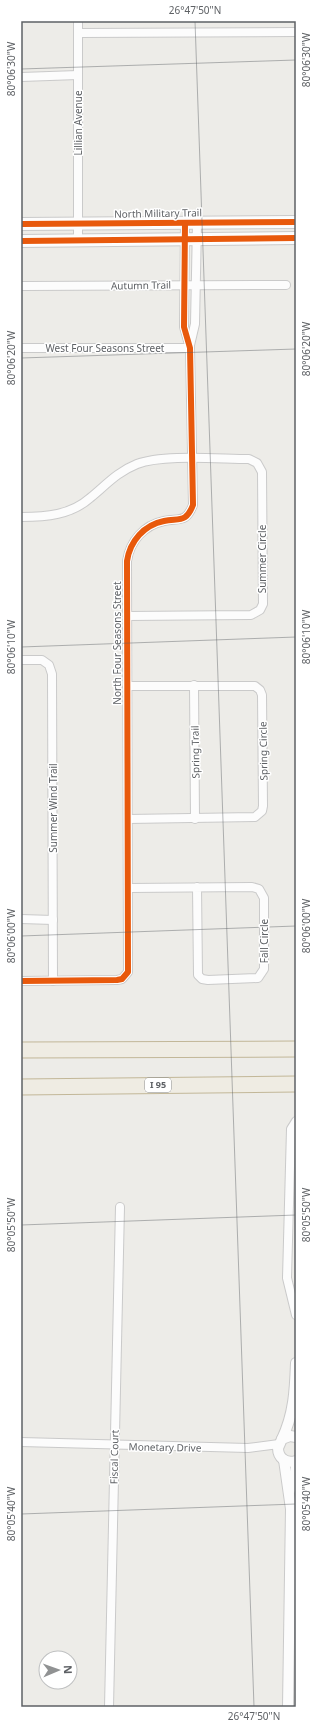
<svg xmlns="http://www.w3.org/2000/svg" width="317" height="1728" font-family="'Noto Sans',sans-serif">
  <rect width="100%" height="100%" fill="#edece8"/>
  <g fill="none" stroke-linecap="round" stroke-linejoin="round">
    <g stroke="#cacaca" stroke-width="10">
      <g id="minor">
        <path d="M78 21V240"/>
        <path d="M78 33 296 32"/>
        <path d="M21 77 78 75"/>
        <path d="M21 286 286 285"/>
        <path d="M190 345 195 324 197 223"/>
        <path d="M21 348H190"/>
        <path d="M21 517C46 517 71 515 90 498 106 485 117 472 137 464 163 454 219 459 249 459L257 463 262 472 263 604 260 610 251 615 127 616"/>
        <path d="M21 660H42L49 665 52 674 53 981"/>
        <path d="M194 685 195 819"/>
        <path d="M127 686H255L260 690 262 695 263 806 262 811 255 817 128 819"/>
        <path d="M129 888 252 887 259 889 264 898V969L258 978 208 980 202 979 198 975 197 887"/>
        <path d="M21 919 53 920"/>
        <path d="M21 981 117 980 122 979 128 972 127 561C130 541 144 525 164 521 180 518 186 523 193 505L190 348 184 327 185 223"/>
        <path d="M296 1121 291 1129 287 1278 296 1315"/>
        <path d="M21 1442 248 1448 279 1444"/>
        <path d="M109 1707 120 1207"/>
      </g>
    </g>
    <g stroke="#cacaca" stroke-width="12">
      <g id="tertiary">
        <path d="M296 1437 290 1436 282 1439 278 1448C278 1458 286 1464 296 1461"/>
        <path d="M282 1439C294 1414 295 1390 296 1363"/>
        <path d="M284 1460 291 1509 288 1707"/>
        <path d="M289 1492 293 1483 296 1467"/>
      </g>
    </g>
    <g stroke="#cacaca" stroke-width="14">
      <g id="secondary">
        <path d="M21 224 296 222"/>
        <path d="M21 241 296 238"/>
      </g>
    </g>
    <g stroke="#c2b798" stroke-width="17">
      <g id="motorway">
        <path d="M21 1050 296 1049"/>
        <path d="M21 1087 296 1084"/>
      </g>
    </g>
    <use href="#minor" stroke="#fcfcfc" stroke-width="8"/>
    <use href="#tertiary" stroke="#fcfcfc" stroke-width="10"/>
    <use href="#secondary" stroke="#fcfcfc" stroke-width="12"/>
    <use href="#motorway" stroke="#efece3" stroke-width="15"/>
    <g stroke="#fff" stroke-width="8">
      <g id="cycleway">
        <path d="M21 224 296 222"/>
        <path d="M21 241 296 238"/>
        <path d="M21 981 117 980 122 979 128 972 127 561C130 541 144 525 164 521 180 518 186 523 193 505L190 348 184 327 185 223"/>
      </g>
    </g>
    <use href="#cycleway" stroke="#e8590c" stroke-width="6"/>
  </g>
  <path fill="none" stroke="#5e6165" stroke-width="1" stroke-opacity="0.45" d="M195 21 254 1707M21 69 296 60M21 358 296 349M21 647 296 637M21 936 296 926M21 1225 296 1215M21 1514 296 1504"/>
  <g text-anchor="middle" stroke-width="3" stroke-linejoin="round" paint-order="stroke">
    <rect fill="#fff" stroke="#8e9093" stroke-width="1" x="145" y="1078" width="26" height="14" rx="3"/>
    <g font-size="9" font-weight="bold" fill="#5e6165">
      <text x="158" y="1088">I 95</text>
    </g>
    <g font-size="10" fill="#5e6165" stroke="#fff">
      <text transform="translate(78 123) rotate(-90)" y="4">Lillian Avenue</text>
      <text transform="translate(158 213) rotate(-1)" y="4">North Military Trail</text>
      <text transform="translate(141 285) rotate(-1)" y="4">Autumn Trail</text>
      <text x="105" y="352">West Four Seasons Street</text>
      <text transform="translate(262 559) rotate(-90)" y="4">Summer Circle</text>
      <text transform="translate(117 643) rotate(-90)" y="4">North Four Seasons Street</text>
      <text transform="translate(263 751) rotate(-91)" y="4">Spring Circle</text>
      <text transform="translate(195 752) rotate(-91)" y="4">Spring Trail</text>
      <text transform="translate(53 808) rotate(-90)" y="4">Summer Wind Trail</text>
      <text transform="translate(264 941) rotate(-90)" y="4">Fall Circle</text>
      <text transform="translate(165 1447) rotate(1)" y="4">Monetary Drive</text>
      <text transform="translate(114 1457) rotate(-89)" y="4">Fiscal Court</text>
    </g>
  </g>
  <rect width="317" height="1728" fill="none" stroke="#ffffff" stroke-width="44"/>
  <g transform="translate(58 1670) rotate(88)"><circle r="19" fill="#ffffff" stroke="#bfc0c1"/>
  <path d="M0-3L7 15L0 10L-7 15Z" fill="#909293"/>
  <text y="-6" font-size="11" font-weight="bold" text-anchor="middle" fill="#5e6165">N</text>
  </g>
  <rect x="22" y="22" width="273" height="1684" fill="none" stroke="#5e6165" stroke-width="1.5"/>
  <g font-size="10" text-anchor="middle" fill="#5e6165">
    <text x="195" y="14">26°47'50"N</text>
    <text transform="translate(306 60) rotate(-90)" y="4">80°06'30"W</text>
    <text transform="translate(11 69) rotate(-90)" y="4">80°06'30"W</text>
    <text transform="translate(306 349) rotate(-90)" y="4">80°06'20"W</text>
    <text transform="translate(11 358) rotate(-90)" y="4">80°06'20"W</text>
    <text transform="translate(306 637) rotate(-90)" y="4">80°06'10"W</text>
    <text transform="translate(11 647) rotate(-90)" y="4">80°06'10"W</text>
    <text transform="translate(306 926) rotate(-90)" y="4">80°06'00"W</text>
    <text transform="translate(11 936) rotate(-90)" y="4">80°06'00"W</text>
    <text transform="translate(306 1215) rotate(-90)" y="4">80°05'50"W</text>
    <text transform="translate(11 1225) rotate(-90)" y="4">80°05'50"W</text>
    <text transform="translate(306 1504) rotate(-90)" y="4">80°05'40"W</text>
    <text transform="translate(11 1514) rotate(-90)" y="4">80°05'40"W</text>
    <text x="254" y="1720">26°47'50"N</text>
  </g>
</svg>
